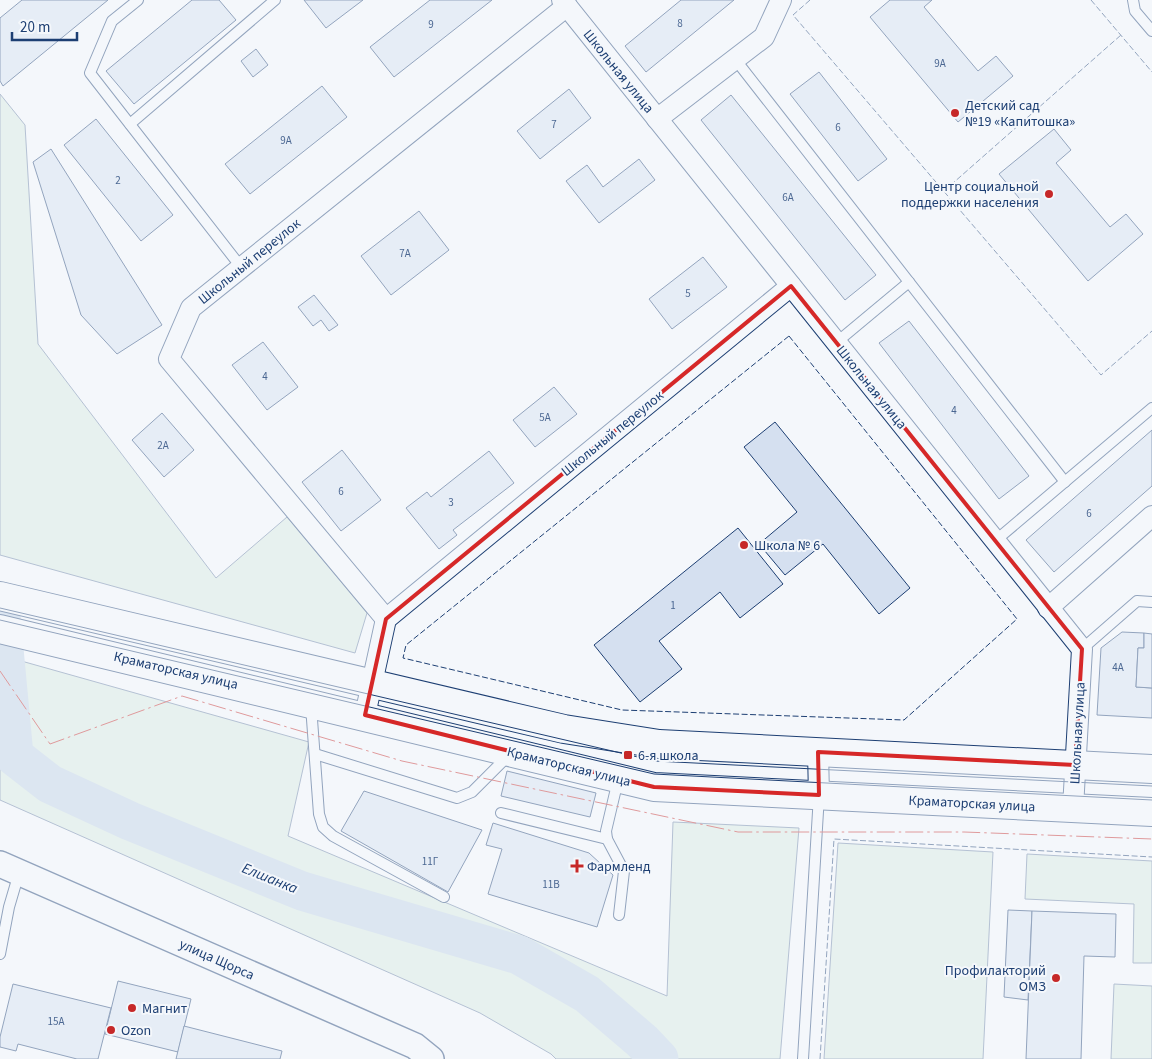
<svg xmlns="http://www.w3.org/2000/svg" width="1152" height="1059" font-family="'Source Sans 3',sans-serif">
  <rect width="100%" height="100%" fill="#f4f7fb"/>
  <g fill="#d7e8df" stroke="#687fa3">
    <path d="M0 94 25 125 38 344 216 578 287 517 367 613 355 653 0 555Z"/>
    <path d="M0 655 309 742 288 836 667 996 673 822 799 828 780 1059H556L551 1054 480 1013 0 800Z"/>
    <path d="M838 843 993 852 983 1059H824Z"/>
    <path d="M1027 854 1152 861V963H1133L1134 904 1025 899Z"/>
    <path d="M1114 984 1152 986V1059H1111Z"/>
  </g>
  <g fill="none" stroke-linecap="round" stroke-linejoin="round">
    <path stroke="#bed0e5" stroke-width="39" d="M0 606 14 756 50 784 130 821 302 891 519 955 587 994 642 1041 659 1059"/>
  </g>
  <g fill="#d5e0f0" stroke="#1d3f73">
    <path d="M22 0H108L3 86 0 81V18Z"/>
    <path d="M192 0H219L236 20 134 104 106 71Z"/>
    <path d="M304 0H363L326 28Z"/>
    <path d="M430 0H492L394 77 370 47Z"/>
    <path d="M681 0H734L646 72 625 46Z"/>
    <path d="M890 0H932L924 7 978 71 996 56 1013 76 958 122 870 17Z"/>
    <path d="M256 49 268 65 253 77 241 61Z"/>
    <path d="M819 72 887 159 858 181 790 94Z"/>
    <path d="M322 86 347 117 250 194 225 164Z"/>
    <path d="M569 89 591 118 540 159 517 131Z"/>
    <path d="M731 95 876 275 845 300 701 120Z"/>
    <path d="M96 119 173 215 141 241 64 145Z"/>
    <path d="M1054 129 1071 150 1056 163 1110 227 1126 214 1143 234 1088 281 999 174Z"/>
    <path d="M51 149 162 325 117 354 81 315 33 162Z"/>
    <path d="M639 159 655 180 599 223 566 181 587 165 603 187Z"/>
    <path d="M419 211 449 250 391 295 361 256Z"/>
    <path d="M703 257 727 287 672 329 649 299Z"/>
    <path d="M314 295 338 325 329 331 321 320 313 326 298 307Z"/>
    <path d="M909 321 1029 476 999 499 879 343Z"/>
    <path d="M263 342 298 387 267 410 232 365Z"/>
    <path d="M554 387 577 414 535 447 513 420Z"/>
    <path d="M162 413 194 450 164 477 132 440Z"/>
    <path d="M775 422 910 588 879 614 823 544 785 575 759 544 797 512 744 447Z"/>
    <path d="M1152 430V486L1054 572 1026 540Z"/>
    <path d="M342 450 381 500 341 531 302 482Z"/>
    <path d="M489 451 514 483 453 530 457 535 439 549 406 508 427 492 431 497Z"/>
    <path d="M738 528 783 584 740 618 720 592 659 641 682 669 640 702 594 645Z"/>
    <path d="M1122 632 1144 633V648H1138L1136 687 1152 688V718L1097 715 1101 648Z"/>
    <path d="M1144 633 1152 634V688L1136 687 1138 648H1144Z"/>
    <path d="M507 771 596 793 590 817 501 796Z"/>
    <path d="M364 791 482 830 448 892 341 831Z"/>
    <path d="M493 823 589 853 613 875 597 927 488 894 502 849 486 845Z"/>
    <path d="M1008 910 1032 911 1028 1000 1004 997Z"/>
    <path d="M1032 911 1116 914 1115 957 1084 956 1081 1059H1026Z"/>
    <path d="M118 981 191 999 178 1052 105 1034Z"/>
    <path d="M13 984 111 1008 98 1059H77L18 1044 16 1051 0 1047V1037Z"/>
    <path d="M184 1026 282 1051 280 1059H176Z"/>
  </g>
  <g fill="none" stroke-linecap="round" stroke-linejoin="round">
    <g stroke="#1d3f73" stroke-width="12">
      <g id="service">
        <path d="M138 0 112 21 90 73 241 267"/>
        <path d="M1133 0 1135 11 1152 31"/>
        <path d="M735 59 1065 482"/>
        <path d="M130 124 275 0"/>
        <path d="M837 342 909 282"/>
        <path d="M995 541 1152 408"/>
        <path d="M1082 649 1137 601 1152 602"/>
        <path d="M311 706 319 814 323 827 333 836 444 897"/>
        <path d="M315 754 457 798 472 792 510 754"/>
        <path d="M501 813 607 839 606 831 618 780"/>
        <path d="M607 839 624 871 619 915"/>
        <path d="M0 954 9 907 19 873"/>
        <path d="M803 1059 819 795"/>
      </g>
    </g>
    <g stroke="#1d3f73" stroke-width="22">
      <g id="minor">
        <path d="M562 0 1082 649 1073 808"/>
        <path d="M657 119 764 37 781 0"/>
        <path d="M1048 608 1152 516"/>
        <path d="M386 619 169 359 191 308 567 6"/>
        <path d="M365 715 386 619 791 286"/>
        <path d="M818 752 819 795"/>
      </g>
    </g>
    <g stroke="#1d3f73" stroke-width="28">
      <path id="tertiary" d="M0 864 415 1046 431 1059"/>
    </g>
    <g stroke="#1d3f73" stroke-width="30">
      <g id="primary">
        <path d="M0 596 564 729 659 744 1152 769"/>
        <path d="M0 629 654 787 1152 812"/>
      </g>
    </g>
    <use href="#service" stroke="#f4f7fb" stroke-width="10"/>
    <use href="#minor" stroke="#f4f7fb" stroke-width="20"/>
    <use href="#tertiary" stroke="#f4f7fb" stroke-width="25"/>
    <use href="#primary" stroke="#f4f7fb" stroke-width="28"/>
    <g stroke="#1d3f73" stroke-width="1">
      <path d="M0 608 655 761 1152 786"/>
      <path d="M0 620 654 774 1152 800"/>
    </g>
    <g stroke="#1d3f73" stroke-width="1" stroke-dasharray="6 2.5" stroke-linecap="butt">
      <path d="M810 0 793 15 1101 375 1152 331"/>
      <path d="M1091 0 1152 72"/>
      <path d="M944 191 1121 35"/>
      <path d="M789 336 1017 619 904 720 622 710 403 658 406 645Z"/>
      <path d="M820 1059 834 839 1152 857"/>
    </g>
    <path stroke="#c62828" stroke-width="1" stroke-dasharray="18 4 2.5 4" stroke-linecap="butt" d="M0 671 50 744 182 696 402 761 738 832H964L1152 839"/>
  </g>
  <path d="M0 0H1152V1059H0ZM791 286 1082 649 1075 765 818 752 819 795 654 787 365 715 386 619Z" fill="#f4f7fb" fill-opacity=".55" fill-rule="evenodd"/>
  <path fill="none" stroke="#d62828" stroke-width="4" stroke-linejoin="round" d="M791 286 1082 649 1075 765 818 752 819 795 654 787 365 715 386 619Z"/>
  <g fill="#c62828" stroke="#f4f7fb" stroke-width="2">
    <circle cx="955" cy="113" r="5"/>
    <circle cx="1049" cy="194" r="5"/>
    <circle cx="744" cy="545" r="5"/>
    <rect x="623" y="750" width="10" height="10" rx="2.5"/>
    <path d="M574.5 858.5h5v5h5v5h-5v5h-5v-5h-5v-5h5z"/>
    <circle cx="1056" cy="978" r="5"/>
    <circle cx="132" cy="1008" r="5"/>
    <circle cx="111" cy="1030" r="5"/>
  </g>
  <g text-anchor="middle" stroke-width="4" stroke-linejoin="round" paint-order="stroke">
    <g font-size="11" fill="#4b6792">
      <text x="680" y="27">8</text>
      <text x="431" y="28">9</text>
      <text x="940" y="67">9А</text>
      <text x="554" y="128">7</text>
      <text x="838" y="131">6</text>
      <text x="286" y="144">9А</text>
      <text x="118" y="184">2</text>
      <text x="788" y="201">6А</text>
      <text x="405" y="257">7А</text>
      <text x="688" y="297">5</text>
      <text x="265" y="380">4</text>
      <text x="954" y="414">4</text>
      <text x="545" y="421">5А</text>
      <text x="163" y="449">2А</text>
      <text x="341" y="495">6</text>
      <text x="451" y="506">3</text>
      <text x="1089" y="517">6</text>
      <text x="673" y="609">1</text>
      <text x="1118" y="671">4А</text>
      <text x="430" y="865">11Г</text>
      <text x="551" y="888">11В</text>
      <text x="56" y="1025">15А</text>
    </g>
    <g font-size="14" fill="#1d3f73" stroke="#f4f7fb">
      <text transform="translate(619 71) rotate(51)" y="5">Школьная улица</text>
      <text transform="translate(249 261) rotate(-39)" y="5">Школьный переулок</text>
      <text transform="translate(872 387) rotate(51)" y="5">Школьная улица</text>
      <text transform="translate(612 433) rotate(-39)" y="5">Школьный переулок</text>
      <text transform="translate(176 670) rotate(13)" y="5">Краматорская улица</text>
      <text transform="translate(1077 733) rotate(-87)" y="5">Школьная улица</text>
      <text transform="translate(569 766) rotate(14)" y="5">Краматорская улица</text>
      <text transform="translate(972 803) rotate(3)" y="5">Краматорская улица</text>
      <text transform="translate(217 959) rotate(24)" y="5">улица Щорса</text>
    </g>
    <g font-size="14" fill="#1d3f73" stroke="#f4f7fb" text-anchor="start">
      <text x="965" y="110">Детский сад<tspan x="965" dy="16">№19 «Капитошка»</tspan></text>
      <text x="1039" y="191" text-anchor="end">Центр социальной<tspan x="1039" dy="16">поддержки населения</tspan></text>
      <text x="754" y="550">Школа № 6</text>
      <text x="638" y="760">6-я школа</text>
      <text x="587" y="871">Фармленд</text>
      <text x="1046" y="975" text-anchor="end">Профилакторий<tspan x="1046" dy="16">ОМЗ</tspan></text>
      <text x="142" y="1013">Магнит</text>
      <text x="121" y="1035">Ozon</text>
    </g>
    <g font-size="15" font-style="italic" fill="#1d3f73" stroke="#f4f7fb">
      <text transform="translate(270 878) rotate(22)" y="5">Елшанка</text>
    </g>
  </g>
  <path d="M12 32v8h65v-8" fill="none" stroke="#1d3f73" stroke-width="2.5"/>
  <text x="20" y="32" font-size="15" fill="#1d3f73" stroke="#f4f7fb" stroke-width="4" paint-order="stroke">20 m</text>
</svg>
